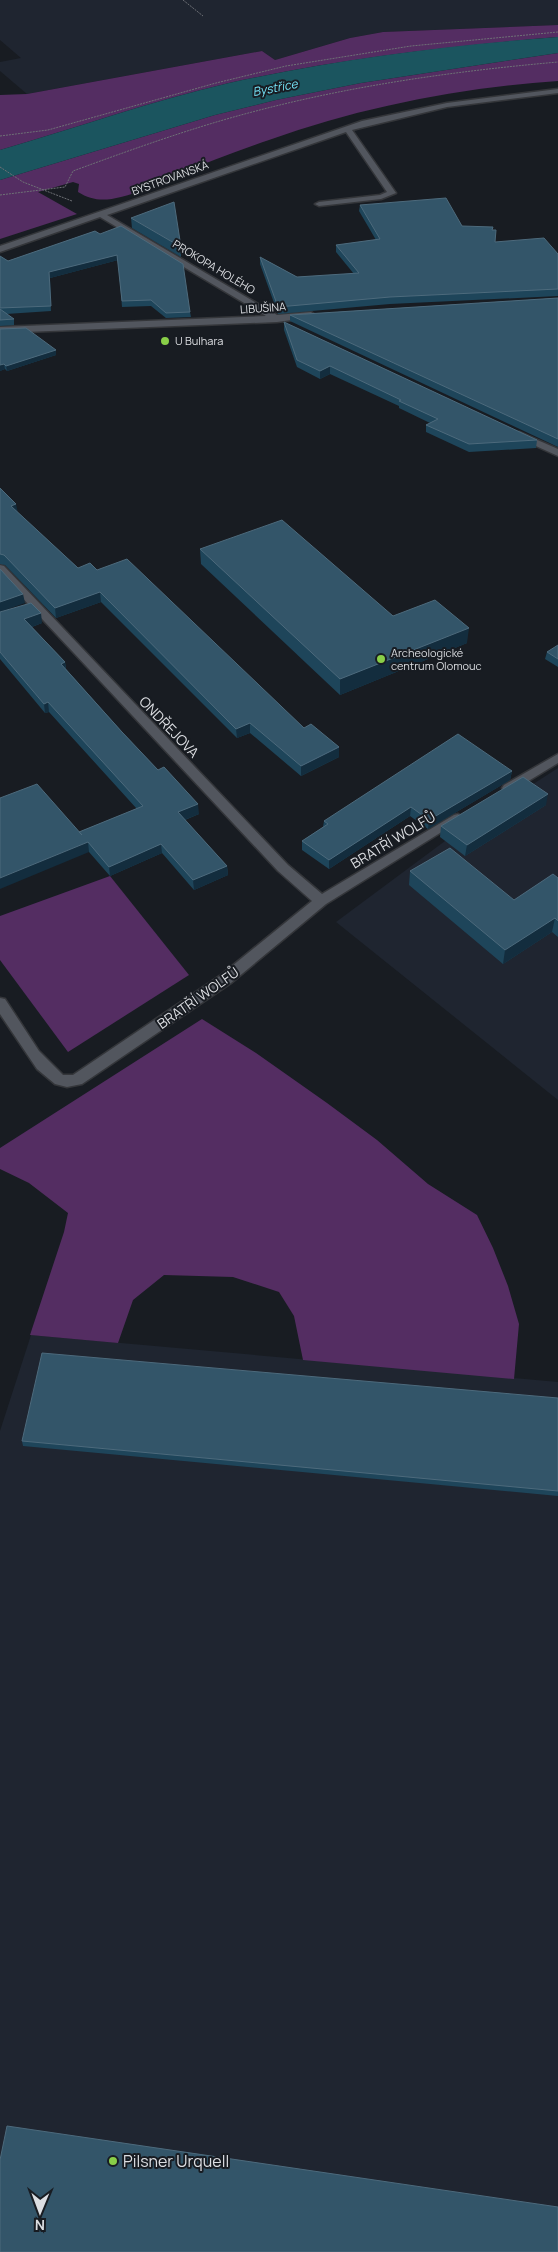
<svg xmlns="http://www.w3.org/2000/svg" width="558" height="2252" font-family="Manrope,sans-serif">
  <rect width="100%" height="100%" fill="#181c22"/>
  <g fill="#1f2530">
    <path d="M0 0H558V25L383 32 350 38 275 60 262 51 27 94 0 71V62L21 58 0 40Z"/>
    <path d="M558 768V1100L336 922 445 841Z"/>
    <path d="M31 1335 558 1382V2252H0V1431Z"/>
  </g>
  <g fill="#542d62">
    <path d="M558 25V37C448 46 337 59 229 83 151 101 76 128 0 150V95L27 94 262 51 275 60 350 38 383 32Z"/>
    <path d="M558 53V81C459 88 362 107 269 140 237 151 205 163 174 176 157 183 139 193 121 197 105 201 92 201 78 192L79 184 73 182 38 192 77 214 0 239V180L215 115 276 100 361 83Z"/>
    <path d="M110 876 189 975 68 1052 0 960V916Z"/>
    <path d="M202 1019 256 1053 327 1103 377 1140 428 1184 477 1215 493 1248 508 1286 519 1324 514 1379 303 1360 294 1316 279 1292 233 1277 164 1275 133 1300 118 1343 30 1335 64 1232 68 1213 29 1183 0 1169V1148Z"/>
  </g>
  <path fill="#1b555f" d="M558 37V53L361 83 276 100 215 115 0 180V150C76 128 151 101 229 83 337 59 448 45 558 37Z"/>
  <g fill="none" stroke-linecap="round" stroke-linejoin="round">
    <g stroke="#34363a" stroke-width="3">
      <g id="minor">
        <path d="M558 89V93L447 107 352 130 396 193 381 199 319 206 315 204 319 202 380 195 387 192 346 132 107 215 277 315 311 312 315 315 314 317 277 322 0 333V327L266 316 100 217 0 252V246L362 121 447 103Z"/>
        <path d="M519 432 558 449V456L516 437 514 435Z"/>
        <path d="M0 565 4 566 288 865 322 894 454 815 458 814 464 818 326 904 231 983 82 1084 67 1087 55 1084 37 1069 0 1014V998L5 999 39 1051 63 1075H73L221 975 312 901 278 871 0 574Z"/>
        <path d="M558 754V763L512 791H504L502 788 504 785Z"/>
      </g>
    </g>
    <g stroke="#6e7176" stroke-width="1" stroke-dasharray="2 1" stroke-linecap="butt">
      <path d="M183 0 203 16"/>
      <path d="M0 136 48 130 216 83 286 66 411 46 558 32"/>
      <path d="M0 167 23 182 72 201"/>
      <path d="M0 195 65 187 73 171C133 149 194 127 256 111 355 85 456 71 558 62"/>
    </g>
    <use href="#minor" fill="#52565e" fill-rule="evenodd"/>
  </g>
  <g fill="#1e455a">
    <path d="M360 205 462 226 492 230 495 242 558 254V296L390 304 278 314 260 264V257L297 277 354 274 336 252V245L376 240 359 211Z"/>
    <path d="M131 218 181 247V257L132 228Z"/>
    <path d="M95 231 190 312 191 317 166 318 151 306 122 307 118 260 50 278 51 311 6 314 14 319V325L0 326V256L8 261Z"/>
    <path d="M558 298V447L290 321V315Z"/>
    <path d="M284 322 537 440 536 448 469 452 426 432V425L430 423 399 408V406L330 374 320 379 297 367 284 330Z"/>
    <path d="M0 329 56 350V355L7 371 5 369 0 371Z"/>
    <path d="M0 488 17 512 78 568 97 570 304 728 339 747V757L301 776 250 733 237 738 101 602 56 618 5 565 0 564Z"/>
    <path d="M200 549 393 616 467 643 340 695 201 564Z"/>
    <path d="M0 612 42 623 32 627 65 662 66 669 122 732 199 814 185 820 227 866 228 875 194 890 162 853 110 876 89 852 79 832 137 809 49 712 45 713 0 659Z"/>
    <path d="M558 645V667L545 659 547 652Z"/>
    <path d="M512 771 510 780 428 829 410 816 329 869 302 850V841L323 827 324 821Z"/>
    <path d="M546 805 465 856 440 837 441 826Z"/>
    <path d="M410 871 514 900 558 878V937L552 932 503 964 409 885Z"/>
    <path d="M558 1398V1496L23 1446 22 1441Z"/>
  </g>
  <g fill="#132d3e">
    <path d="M117 255 118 260 50 278 51 311 49 272Z"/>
    <path d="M56 350V355L7 371 6 366Z"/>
    <path d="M4 364 5 369 0 371V365Z"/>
    <path d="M330 366V374L320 379V371Z"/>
    <path d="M16 504 18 513 11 506Z"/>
    <path d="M100 592 101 602 56 618 55 608Z"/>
    <path d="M23 594 25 603 0 612V602Z"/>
    <path d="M41 613 42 623 26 629 24 619Z"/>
    <path d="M469 628 467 643 340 695V679Z"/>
    <path d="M65 662 66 672 61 664Z"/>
    <path d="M48 702 49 712 45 713 44 704Z"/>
    <path d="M250 723V733L237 738 236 729Z"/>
    <path d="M339 747V757L301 776V766Z"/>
    <path d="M512 771 510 780 428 829 429 820Z"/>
    <path d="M548 794 546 805 465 856 467 845Z"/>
    <path d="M198 804 199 814 179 822 178 812Z"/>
    <path d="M411 807 410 816 329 869V860Z"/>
    <path d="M88 842 89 852 0 889V878Z"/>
    <path d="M161 844 162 853 110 876 109 867Z"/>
    <path d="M227 866 228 875 194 890 193 880Z"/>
    <path d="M555 918 552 932 503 964 505 950Z"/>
  </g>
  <g fill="#335569" stroke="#4d6a7c">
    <path d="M446 198 462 226 493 227 492 230H496L495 242 544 238 558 254V289L390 297 278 307 260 257 297 277 359 273 336 245 380 239 360 205Z"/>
    <path d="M174 202 181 247 131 218Z"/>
    <path d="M121 226 183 264 190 312 166 313 151 300 122 301 117 255 49 272 51 306 0 308V256L8 261 95 231 100 234Z"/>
    <path d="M558 298V439L290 315Z"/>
    <path d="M0 309 14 319 0 320Z"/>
    <path d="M284 322 537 440 469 444 426 425 438 419 399 401 401 400 330 366 320 371 297 360Z"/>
    <path d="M26 328 56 350 6 366 4 364 0 365V329Z"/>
    <path d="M0 488 16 504 11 506 78 568 90 563 97 570 127 559 304 728 311 724 339 747 301 766 250 723 236 729 100 592 55 608 4 555 0 554Z"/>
    <path d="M282 520 393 616 435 600 469 628 340 679 200 549Z"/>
    <path d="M0 569 23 594 0 602Z"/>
    <path d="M31 603 41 613 24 619 65 662 61 664 122 732 158 770 164 767 198 804 178 812 227 866 193 880 161 844 109 867 88 842 0 878V798L37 784 82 835 79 832 143 806 48 702 44 704 0 652V612Z"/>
    <path d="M558 645V659L547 652Z"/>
    <path d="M458 734 512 771 429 820 411 807 329 860 302 841 328 824 324 821Z"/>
    <path d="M523 777 548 794 467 845 441 826Z"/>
    <path d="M450 848 514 900 553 874 558 878V921L555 918 505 950 410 871Z"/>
    <path d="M42 1353 558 1398V1491L22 1441Z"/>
    <path d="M7 2126 558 2207V2252H0V2160Z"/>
  </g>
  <g fill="#89cf48" stroke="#181c22" stroke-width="2">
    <circle cx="165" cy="341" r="5"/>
    <circle cx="381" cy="659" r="5"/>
    <circle cx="113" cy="2161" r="5"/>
  </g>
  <g text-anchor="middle" stroke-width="4" stroke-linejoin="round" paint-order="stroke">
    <g font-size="11" fill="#dcdee2" stroke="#181c22">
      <text transform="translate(170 178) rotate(-20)" y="4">BYSTROVANSKÁ</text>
      <text transform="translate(214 267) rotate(31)" y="4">PROKOPA HOLÉHO</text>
      <text transform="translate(263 308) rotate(-4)" y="4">LIBUŠINA</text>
    </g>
    <g font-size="11" fill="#dcdee2" stroke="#181c22" text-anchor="start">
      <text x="175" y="345">U Bulhara</text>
      <text x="391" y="657">Archeologické<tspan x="391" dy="13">centrum Olomouc</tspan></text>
    </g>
    <g font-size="12" font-style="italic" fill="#75e3f7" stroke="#181c22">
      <text transform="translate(275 88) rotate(-11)" y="4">Bystřice</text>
    </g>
    <g font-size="14" fill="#dcdee2" stroke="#181c22">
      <text transform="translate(169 727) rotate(46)" y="5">ONDŘEJOVA</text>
      <text transform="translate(393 840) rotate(-31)" y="5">BRATŘÍ WOLFŮ</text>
      <text transform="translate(198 998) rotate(-35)" y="5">BRATŘÍ WOLFŮ</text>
    </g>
    <g font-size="16" fill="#dcdee2" stroke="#181c22" text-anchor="start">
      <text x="123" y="2167">Pilsner Urquell</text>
    </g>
  </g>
  <g transform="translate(40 2212) rotate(181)" stroke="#181c22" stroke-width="4" paint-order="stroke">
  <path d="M0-4L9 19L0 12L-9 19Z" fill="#dcdee2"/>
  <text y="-8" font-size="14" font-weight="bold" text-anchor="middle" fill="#dcdee2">N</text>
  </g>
</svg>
